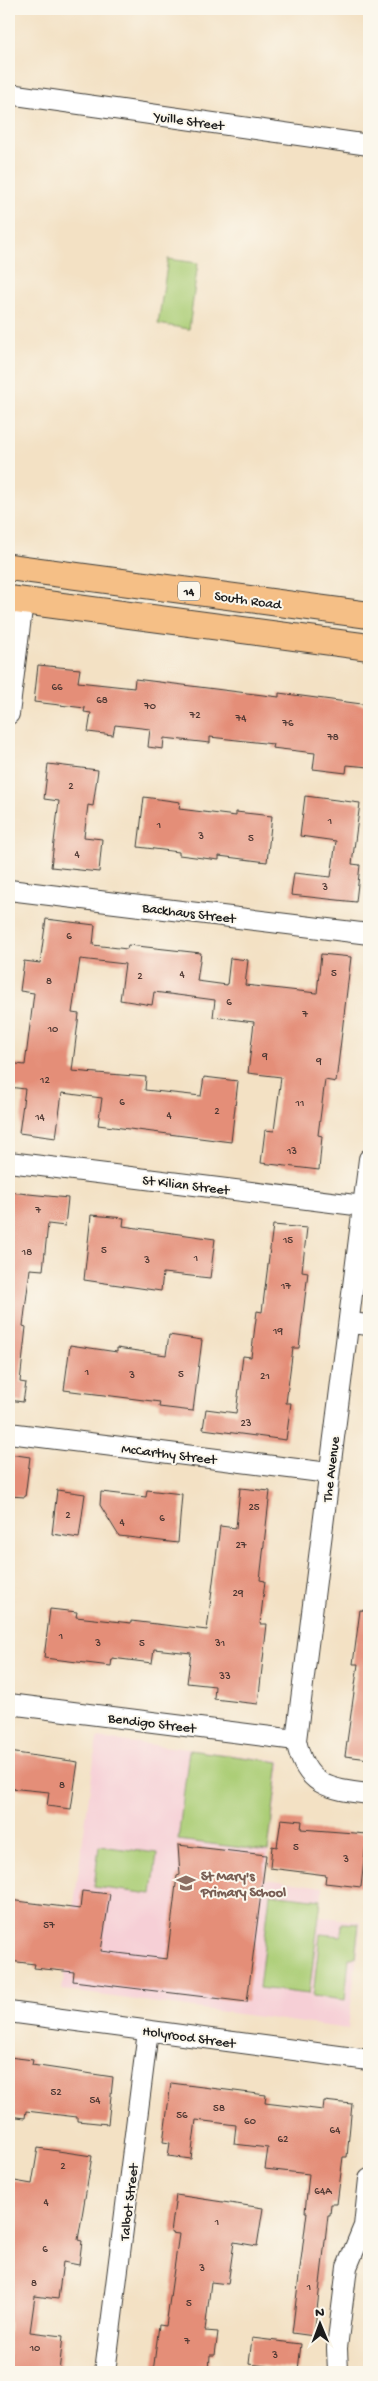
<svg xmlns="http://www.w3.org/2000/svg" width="378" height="2381" font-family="'Gochi Hand',sans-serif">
  <rect width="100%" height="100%" fill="#fbf7ec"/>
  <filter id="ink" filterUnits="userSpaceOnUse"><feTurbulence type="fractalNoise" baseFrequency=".02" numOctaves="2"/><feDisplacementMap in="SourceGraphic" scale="10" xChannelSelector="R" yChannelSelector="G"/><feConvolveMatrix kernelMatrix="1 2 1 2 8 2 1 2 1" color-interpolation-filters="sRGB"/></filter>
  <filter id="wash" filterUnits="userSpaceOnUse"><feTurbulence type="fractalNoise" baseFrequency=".0096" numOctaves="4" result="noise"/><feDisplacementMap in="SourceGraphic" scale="20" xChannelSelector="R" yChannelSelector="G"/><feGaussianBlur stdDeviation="1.12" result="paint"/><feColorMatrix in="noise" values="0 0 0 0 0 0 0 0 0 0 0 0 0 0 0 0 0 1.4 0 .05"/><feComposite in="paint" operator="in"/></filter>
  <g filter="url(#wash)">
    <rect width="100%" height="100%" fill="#f3e1c4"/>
    <path fill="#f6cfd6" d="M97 1738 279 1760 281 1763 265 1879 323 1887 319 1916 361 1922 348 2029 62 1990Z"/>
    <g fill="#abcd76" stroke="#647449">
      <path d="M168 259 198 263 189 329 158 324Z"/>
      <path d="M189 1750 279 1762 268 1851 178 1840Z"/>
      <path d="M99 1846 157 1853 152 1894 94 1887Z"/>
      <path d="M270 1894 321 1900 309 1994 259 1988Z"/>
      <path d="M342 1923 359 1924 355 1958H349L345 2000 313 1996 320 1934 341 1936Z"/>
    </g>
    <g id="blocks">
      <g fill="#e48e78">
        <path d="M38 665 80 669 78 682 134 688 135 679 279 697V693L369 705V767L347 765 346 773 313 769 315 753 272 748 273 744 210 737V743L164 738 163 749 148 747 150 729 115 725 113 735 88 732 91 713 84 712 85 708 34 702Z"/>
        <path d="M48 764 98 770 93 806 88 805 84 837 102 839 99 872 51 867 59 801 44 799Z"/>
        <path d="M305 796 360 803 352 864 360 865 356 902 291 895 294 873 331 877 336 841 300 836Z"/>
        <path d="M144 797 180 802 179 809 236 816V812L272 816 267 862 219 856V860L179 855V852L138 847Z"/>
        <path d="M46 919 95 925 93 945 127 949 128 945 201 953 197 981 227 985 230 958 248 960 245 985 317 993 321 954 351 957 336 1082 325 1080 318 1135 322 1136 319 1170 261 1163 265 1130 274 1131 281 1077 248 1073 254 1022 213 1017 215 1000 154 992 152 1005 120 1000 125 964 80 959 72 1013 79 1014 72 1071 146 1077 145 1090 201 1096 204 1077 238 1081 231 1142 98 1125 102 1098 62 1093 56 1138 19 1133 25 1089 9 1087V1063L25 1065 34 993 20 991 24 961 40 963Z"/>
        <path d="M9 1192 68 1198 65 1226 48 1224 43 1270 30 1269 23 1326 26 1327 20 1382 26 1383 23 1402 9 1400Z"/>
        <path d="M91 1215 124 1218 123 1226 215 1239 210 1278 163 1273 161 1291 84 1280Z"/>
        <path d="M273 1225 307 1228 302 1271 308 1272 299 1348H293L286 1403H291L286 1440 203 1429 206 1409 236 1413 243 1356 251 1357 257 1311 262 1312Z"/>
        <path d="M169 1335 202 1340 193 1411 159 1407 160 1402 64 1390 70 1345 117 1352V1348L166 1355Z"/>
        <path d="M9 1454 30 1457 25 1497 9 1496Z"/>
        <path d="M240 1488 270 1491 260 1580 265 1581 260 1624H267L258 1704 214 1699 215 1686 187 1683 191 1653 154 1649 152 1663 112 1658 111 1666 44 1658 50 1609 77 1612 76 1617 131 1623V1621L207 1630 220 1526 236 1528Z"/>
        <path d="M57 1490 85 1494 79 1538 52 1534Z"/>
        <path d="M147 1490 182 1494 178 1543 119 1536 100 1505 101 1492 146 1497Z"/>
        <path d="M360 1610 369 1611V1759L345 1756 358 1664H353Z"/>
        <path d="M9 1752 78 1762 71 1809 47 1806 49 1792 9 1788Z"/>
        <path d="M281 1819 302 1821 301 1829 367 1834 361 1887 325 1883 326 1875 270 1868 272 1846 277 1847Z"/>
        <path d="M178 1845 266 1855 247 2002 73 1981 74 1972 34 1968 35 1964 9 1961V1900L80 1909 82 1891 110 1894 101 1951 167 1959 177 1876 180 1875Z"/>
        <path d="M9 2057 33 2060 32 2065 113 2077 108 2124 77 2121V2117L26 2111 25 2118 9 2116Z"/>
        <path d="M171 2083 266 2095 265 2103 323 2110 324 2101 352 2104 347 2157H343L337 2204H331L330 2215H328L314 2336 292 2333 307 2212H305L309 2174 265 2169 268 2148 234 2144 236 2125 196 2120 191 2159 168 2156 170 2143 163 2142Z"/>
        <path d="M38 2148 92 2156 78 2240 82 2241 79 2265 63 2262 58 2299 35 2296 30 2332 63 2336 59 2372H9V2180L32 2184Z"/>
        <path d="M176 2195 263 2208 257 2246 234 2242 228 2284 211 2282 205 2331 218 2332 215 2355H210L209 2372H153L159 2325 166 2326 173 2276 179 2234 171 2233Z"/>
        <path d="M252 2338 301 2344 298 2370 249 2364Z"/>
      </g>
    </g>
  </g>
  <g filter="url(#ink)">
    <use href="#blocks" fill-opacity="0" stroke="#3c3a35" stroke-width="1"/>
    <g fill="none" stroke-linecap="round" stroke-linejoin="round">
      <g stroke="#3c3a35" stroke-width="22">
        <g id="minor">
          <path d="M9 94 369 145"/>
          <path d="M9 714 23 601"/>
          <path d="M9 890 369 934"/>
          <path d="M369 1159 296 1740C305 1786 328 1789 369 1794"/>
          <path d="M9 1162 363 1206"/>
          <path d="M349 1323 369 1325"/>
          <path d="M9 1433 329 1473"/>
          <path d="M9 1704 296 1740"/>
          <path d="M9 2012 369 2060"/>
          <path d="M105 2372 148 2031"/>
          <path d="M338 2372 337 2348 347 2267 364 2226 369 2179"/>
        </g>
      </g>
      <g stroke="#3c3a35" stroke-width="28">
        <g id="major">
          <path d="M9 567 369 615"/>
          <path d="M9 599 369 647"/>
        </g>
      </g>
      <use href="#minor" stroke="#fff" stroke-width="20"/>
      <use href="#major" stroke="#f5bf86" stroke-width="26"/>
    </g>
  </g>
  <defs>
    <g id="school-bare" transform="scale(1.5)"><path d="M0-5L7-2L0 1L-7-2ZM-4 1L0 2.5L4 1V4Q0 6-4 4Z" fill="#8d6e63" stroke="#fbf7ec" stroke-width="2.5" paint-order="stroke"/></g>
  </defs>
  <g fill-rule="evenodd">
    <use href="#school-bare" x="186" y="1883"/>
  </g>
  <g text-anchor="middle" stroke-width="4" stroke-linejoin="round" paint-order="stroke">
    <g font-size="11" fill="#4e3833">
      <text x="57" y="690">66</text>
      <text x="102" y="703">68</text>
      <text x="150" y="709">70</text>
      <text x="195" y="718">72</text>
      <text x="241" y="721">74</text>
      <text x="288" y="726">76</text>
      <text x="333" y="740">78</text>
      <text x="71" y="789">2</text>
      <text x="330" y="824">1</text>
      <text x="159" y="828">1</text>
      <text x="201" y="839">3</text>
      <text x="251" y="841">5</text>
      <text x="77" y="857">4</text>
      <text x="325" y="890">3</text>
      <text x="69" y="939">6</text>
      <text x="334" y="976">5</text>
      <text x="182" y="977">4</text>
      <text x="140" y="979">2</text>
      <text x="49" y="984">8</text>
      <text x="229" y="1005">6</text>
      <text x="305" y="1017">7</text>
      <text x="53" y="1032">10</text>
      <text x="265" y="1059">9</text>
      <text x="319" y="1064">9</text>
      <text x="45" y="1083">12</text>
      <text x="122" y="1105">6</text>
      <text x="300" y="1106">11</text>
      <text x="217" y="1114">2</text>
      <text x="169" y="1118">4</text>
      <text x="40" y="1120">14</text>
      <text x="292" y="1154">13</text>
      <text x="38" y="1213">7</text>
      <text x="288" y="1243">15</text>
      <text x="104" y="1253">5</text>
      <text x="27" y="1255">18</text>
      <text x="196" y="1261">1</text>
      <text x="147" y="1263">3</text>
      <text x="286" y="1289">17</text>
      <text x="278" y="1334">19</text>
      <text x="87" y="1375">1</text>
      <text x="181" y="1377">5</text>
      <text x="132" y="1378">3</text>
      <text x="265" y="1379">21</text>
      <text x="246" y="1426">23</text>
      <text x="254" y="1510">25</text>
      <text x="68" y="1518">2</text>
      <text x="162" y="1521">6</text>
      <text x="122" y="1525">4</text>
      <text x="241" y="1548">27</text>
      <text x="238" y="1596">29</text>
      <text x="61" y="1639">1</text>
      <text x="98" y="1646">3</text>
      <text x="142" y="1646">5</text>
      <text x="220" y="1646">31</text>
      <text x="225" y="1679">33</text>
      <text x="62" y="1788">8</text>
      <text x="296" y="1850">5</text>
      <text x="346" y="1862">3</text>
      <text x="49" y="1928">57</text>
      <text x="56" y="2095">52</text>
      <text x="95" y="2103">54</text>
      <text x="219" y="2111">58</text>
      <text x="182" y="2118">56</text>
      <text x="250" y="2124">60</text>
      <text x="335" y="2133">64</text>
      <text x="283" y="2142">62</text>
      <text x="63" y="2169">2</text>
      <text x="323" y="2194">64A</text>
      <text x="46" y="2205">4</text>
      <text x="217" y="2225">1</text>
      <text x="45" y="2252">6</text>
      <text x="202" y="2271">3</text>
      <text x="34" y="2286">8</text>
      <text x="309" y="2290">1</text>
      <text x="189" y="2306">5</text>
      <text x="187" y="2344">7</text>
      <text x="35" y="2351">10</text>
      <text x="275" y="2358">3</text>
    </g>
    <rect fill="#fbf7ec" stroke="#5f5e5a" stroke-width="1" x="178" y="581.5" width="22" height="19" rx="4"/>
    <g font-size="12" font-weight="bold" fill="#1c1c1c">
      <text x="189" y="595">14</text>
    </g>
    <g font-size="14" fill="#1c1c1c" stroke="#fbf7ec">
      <text transform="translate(189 120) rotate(8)" y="5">Yuille Street</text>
      <text transform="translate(248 599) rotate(8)" y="5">South Road</text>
      <text transform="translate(189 912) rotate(7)" y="5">Backhaus Street</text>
      <text transform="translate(186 1184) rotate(7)" y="5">St Kilian Street</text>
      <text transform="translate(169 1453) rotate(7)" y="5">McCarthy Street</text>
      <text transform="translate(330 1469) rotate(-83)" y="5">The Avenue</text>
      <text transform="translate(152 1722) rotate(7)" y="5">Bendigo Street</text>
      <text transform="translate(189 2036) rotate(8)" y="5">Holyrood Street</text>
      <text transform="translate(128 2202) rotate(-83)" y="5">Talbot Street</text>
    </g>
    <g font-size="14" font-weight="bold" fill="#785e54" stroke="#fbf7ec" text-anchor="start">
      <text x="201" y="1880">St Mary's<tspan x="201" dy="16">Primary School</tspan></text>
    </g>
  </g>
  <rect width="378" height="2381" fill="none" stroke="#fbf7ec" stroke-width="30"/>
  <g transform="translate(320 2324) rotate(359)" stroke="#fbf7ec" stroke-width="4" paint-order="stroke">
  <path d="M0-4L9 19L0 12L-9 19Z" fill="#1c1c1c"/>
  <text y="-8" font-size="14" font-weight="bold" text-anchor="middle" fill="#1c1c1c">N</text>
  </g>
</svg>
